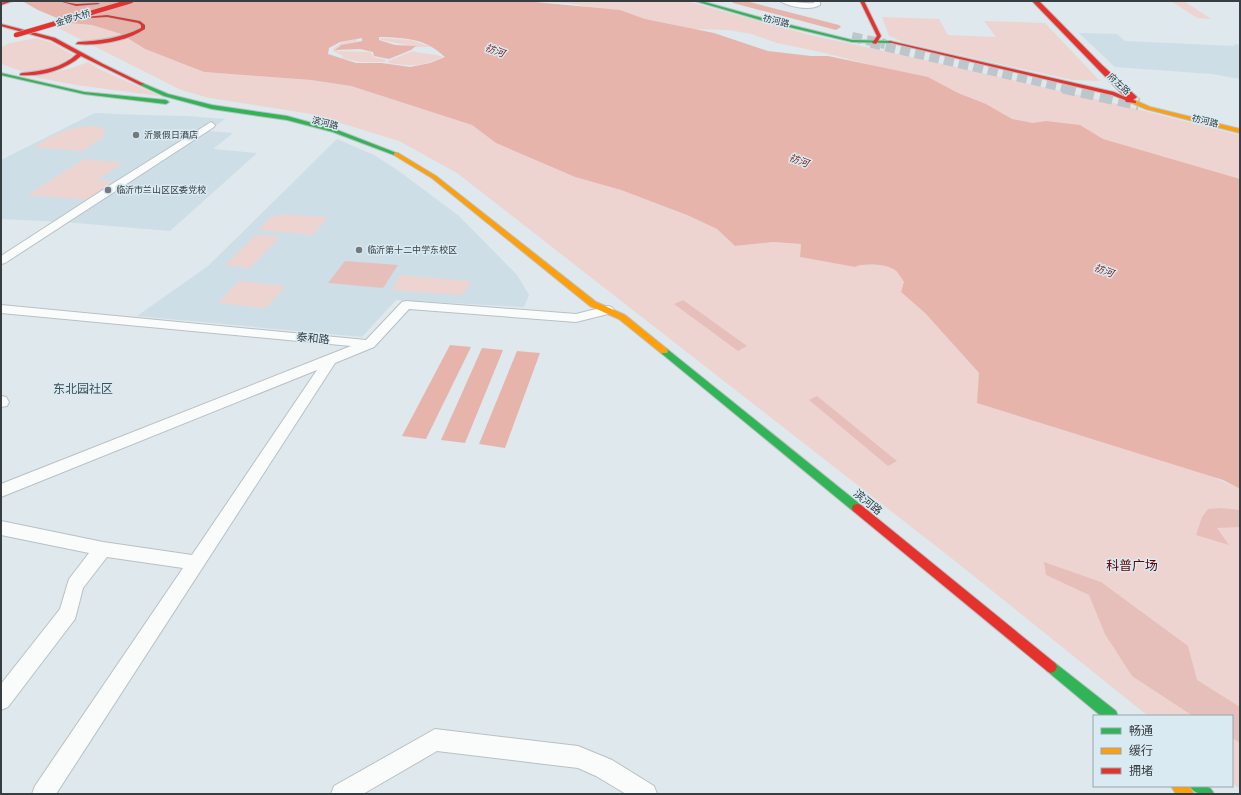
<svg xmlns="http://www.w3.org/2000/svg" width="1241" height="795" font-family="Figtree,'Noto Sans SC',sans-serif">
  <rect width="100%" height="100%" fill="#dfe8ec"/>
  <g fill="#cddee7">
    <path d="M1079 33 1117 34 1125 41 1235 46 1233 44 1240 45V79L1212 74 1115 67Z"/>
    <path d="M95 113 141 115 187 116 225 119 208 131 233 133 213 149 257 153 170 231 64 222 1 219V160Z"/>
    <path d="M337 139 374 155 396 169 459 216 517 275 529 295 524 307 396 300 362 337 137 316 208 266Z"/>
  </g>
  <g fill="#eed4d1">
    <path d="M541 1H686L810 35 926 60 1113 103 1240 135V185L1019 124 917 77 825 53 777 43 751 34 729 30 683 29 574 4Z"/>
    <path d="M1171 1H1184L1211 19 1197 18Z"/>
    <path d="M882 17 939 19 948 35 996 37 984 21 1045 23 1100 81 1073 80 905 43 889 36Z"/>
    <path d="M69 23 92 25 121 34 145 49 204 72 311 80 351 86 472 125 496 143 575 177 621 190 687 215 717 229 735 246 773 242 801 244 800 257 855 267C864 263 886 264 895 270 898 272 902 279 905 282L901 292 925 313 979 373 1240 489V789L1232 783V716H1148L955 561 457 173 399 141 311 114 209 98 181 90 58 28Z"/>
    <path d="M36 38 52 43 73 55C65 64 38 73 26 72 18 71 9 66 1 64V47L10 43Z"/>
    <path d="M380 38 411 40 431 47H417L381 40Z"/>
    <path d="M357 39V41L338 46 337 51 370 52 374 57 386 60 385 62H359L342 58 343 56 333 51 334 48 340 44V43Z"/>
    <path d="M413 51C421 54 438 54 443 57 421 67 411 66 388 63V61Z"/>
    <path d="M88 62 99 69 160 96 76 85 34 77 72 68Z"/>
    <path d="M88 126 100 127 106 132 102 138 82 151 34 147C55 134 63 129 88 126Z"/>
    <path d="M84 159 123 163 97 180 113 182 87 200 28 195Z"/>
    <path d="M281 214 328 217 313 235 258 230 272 216H279Z"/>
    <path d="M256 235 280 237 250 268 225 265Z"/>
    <path d="M400 275 471 281 465 292 460 295 392 290Z"/>
    <path d="M239 281 286 286 266 308 218 303Z"/>
  </g>
  <g fill="#e6bfba">
    <path d="M345 261 398 265 383 288 328 283Z"/>
    <path d="M683 300 747 346 738 351 674 304Z"/>
    <path d="M817 396 897 461 888 466 809 400Z"/>
    <path d="M1221 508 1240 510V527L1217 528 1229 545 1196 535 1202 517 1208 509Z"/>
    <path d="M1044 562 1101 582 1188 646 1197 680 1240 707V743L1232 738V716H1193L1132 676 1105 634 1089 595 1046 575Z"/>
  </g>
  <g fill="#e7b4ac" fill-rule="evenodd">
    <path d="M22 1H535V2L620 10 645 19 714 33 768 51 811 56H828L928 77 958 93 986 104 1012 119 1033 123 1046 121 1080 125 1103 139 1240 179V489L1223 480 977 403 979 373 925 313 901 292 904 282C902 279 898 272 895 270 886 264 864 263 855 267L800 257 801 244 773 242 735 246 717 229 687 215 621 190 575 177 496 143 472 125 351 86 311 80 204 72 145 49 121 34 92 25 69 23 38 10ZM379 37C406 38 425 38 445 57L430 63 410 67 382 63H356L328 54 329 48 340 42 362 38V41L341 45 335 50 360 49 373 52 374 56 389 59 411 50 416 46 395 45 379 40Z"/>
    <path d="M450 345 471 347 426 439 402 436Z"/>
    <path d="M482 348 503 350 465 443 441 440Z"/>
    <path d="M517 351 540 353 505 448 479 444Z"/>
  </g>
  <g fill="none" stroke-linecap="round" stroke-linejoin="round">
    <path fill="#e7b4ac" fill-rule="evenodd" d="M732 1H746L839 25 841 27 836 30 733 3Z"/>
    <g stroke="#bdc6ca" stroke-width="10" stroke-dasharray="10 5" stroke-linecap="butt">
      <path d="M852 37 885 44"/>
      <path d="M871 43 1068 88"/>
    </g>
    <path stroke="#bdc6ca" stroke-width="13" stroke-dasharray="13 6" stroke-linecap="butt" d="M1063 87 1139 104"/>
    <g stroke="#b9c0c3" stroke-width="2">
      <g id="street">
        <path d="M780 1C792 1 802 4 814 3V1H820V5C811 11 789 7 780 1Z"/>
        <path d="M211 122 215 125 214 127 5 263 1 264V256L112 184Z"/>
        <path d="M406 301 576 314 608 306 612 307 614 310 612 313 576 322 409 309 374 347 335 363 56 794H32L35 786 183 568 107 557 83 588 75 619 8 707 1 710V684L60 609 69 579 89 553 1 535V521L103 542 192 555 317 370 1 497V484L351 346 1 313V305L366 340 402 302Z"/>
        <path d="M1 396 6 397 9 402 7 406 1 407Z"/>
        <path d="M435 729 578 746 612 760 654 786 657 794H626L596 776 578 768 437 751 363 794H331L334 786Z"/>
      </g>
    </g>
    <g stroke="#b9c0c3" stroke-width="2">
      <g id="fast">
        <path d="M695 1H701L766 19 852 40 890 41 892 42 890 43 852 42 764 21Z"/>
        <path d="M1 73 84 92 166 100 169 102 166 104 84 94 1 75Z"/>
        <path d="M142 83 168 94 212 105 287 116 337 130 399 154 394 155 333 132 287 120 212 109 164 96 140 85V84Z"/>
        <path d="M664 348 667 349 861 505 862 508 861 511 857 512 853 511 661 353 660 351Z"/>
        <path d="M1051 661 1055 663 1116 711 1118 716H1101L1047 671 1045 667 1047 663Z"/>
        <path d="M1190 786C1200 786 1210 783 1214 794 1204 794 1194 795 1190 786Z"/>
      </g>
    </g>
    <g stroke="#b9c0c3" stroke-width="2">
      <g id="slow">
        <path d="M1134 100 1150 107 1240 129V133L1146 109 1132 103 1131 102Z"/>
        <path d="M394 153H398L436 176 596 302 625 315 667 349 668 351 667 353H661L619 319 590 306 432 178 394 155Z"/>
        <path d="M1171 786H1189L1194 794H1176Z"/>
      </g>
    </g>
    <g stroke="#b9c0c3" stroke-width="2">
      <g id="jam">
        <path d="M7 1H13L1 5V3Z"/>
        <path d="M59 1 76 4 98 3 100 4 76 6Z"/>
        <path d="M860 1H864L881 36 876 44 872 43 877 36Z"/>
        <path d="M1032 1H1039L1102 65 1136 96 1137 97 1133 100 1136 101V103L1126 102 1125 100 1112 95 888 42 890 41 1114 92 1125 97Z"/>
        <path d="M107 15 140 21 145 25V29C128 41 98 46 76 44L78 42C100 41 121 38 141 28V25L138 23 107 17 75 19 73 18Z"/>
        <path d="M1 24 55 38 103 64 144 84 140 85 81 56C65 70 41 77 20 75V74L22 73C43 71 62 68 77 54L51 40 1 26Z"/>
        <path d="M857 504 861 505 1055 663 1057 667 1055 671 1051 673 1047 671 853 511 852 508 853 505Z"/>
      </g>
    </g>
    <use href="#street" fill="#fafcfc" fill-rule="evenodd"/>
    <use href="#fast" fill="#30b455" fill-rule="evenodd"/>
    <use href="#slow" fill="#ff9f0a" fill-rule="evenodd"/>
    <use href="#jam" fill="#e5322d" fill-rule="evenodd"/>
    <g stroke="#c1c5c7" stroke-width="5.5" stroke-linecap="butt">
      <path id="jam-bridge" d="M16 35 131 1"/>
    </g>
    <use href="#jam-bridge" stroke="#e5322d" stroke-width="4.5"/>
  </g>
  <g fill="#727a7d" stroke="#d9eaf2" stroke-width="1.5">
    <circle cx="136" cy="135" r="4"/>
    <circle cx="108" cy="190" r="4"/>
    <circle cx="359" cy="250" r="4"/>
  </g>
  <g text-anchor="middle" stroke-width="3" stroke-linejoin="round" paint-order="stroke">
    <g font-size="9" fill="#373e41" stroke="#d9eaf2">
      <text transform="translate(73 18) rotate(-17)" y="3">金锣大桥</text>
      <text transform="translate(776 21) rotate(14)" y="3">祊河路</text>
      <text transform="translate(1119 84) rotate(43)" y="3">府左路</text>
      <text transform="translate(1205 121) rotate(14)" y="3">祊河路</text>
      <text transform="translate(325 123) rotate(14)" y="3">滨河路</text>
    </g>
    <g font-size="9" fill="#373e41" stroke="#d9eaf2" text-anchor="start">
      <text x="144" y="138">沂景假日酒店</text>
      <text x="116" y="193">临沂市兰山区区委党校</text>
      <text x="367" y="253">临沂第十二中学东校区</text>
    </g>
    <g font-size="10" font-style="italic" fill="#7a2119" stroke="#d9eaf2">
      <text transform="translate(495 50) rotate(20)" y="4">祊河</text>
      <text transform="translate(799 160) rotate(20)" y="4">祊河</text>
      <text transform="translate(1104 270) rotate(20)" y="4">祊河</text>
    </g>
    <g font-size="11" fill="#373e41" stroke="#d9eaf2">
      <text transform="translate(313 338) rotate(5)" y="4">泰和路</text>
      <text transform="translate(868 502) rotate(39)" y="4">滨河路</text>
    </g>
    <g font-size="12" fill="#404e55" stroke="#d9eaf2">
      <text x="83" y="393">东北园社区</text>
    </g>
    <g font-size="13" fill="#610202" stroke="#d9eaf2">
      <text x="1132" y="570">科普广场</text>
    </g>
  </g>
  <rect width="1241" height="795" fill="none" stroke="#373e41" stroke-width="4"/>
  <rect x="1093" y="715" width="140" height="72" fill="#d9eaf2" stroke="#98a5ab"/>
  <rect x="1101" y="728" width="20" height="6" fill="#30b455" stroke="#98a5ab"/>
  <text x="1129" y="735" font-size="12" fill="#373e41">畅通</text>
  <rect x="1101" y="748" width="20" height="6" fill="#ff9f0a" stroke="#98a5ab"/>
  <text x="1129" y="755" font-size="12" fill="#373e41">缓行</text>
  <rect x="1101" y="768" width="20" height="6" fill="#e5322d" stroke="#98a5ab"/>
  <text x="1129" y="775" font-size="12" fill="#373e41">拥堵</text>
</svg>
